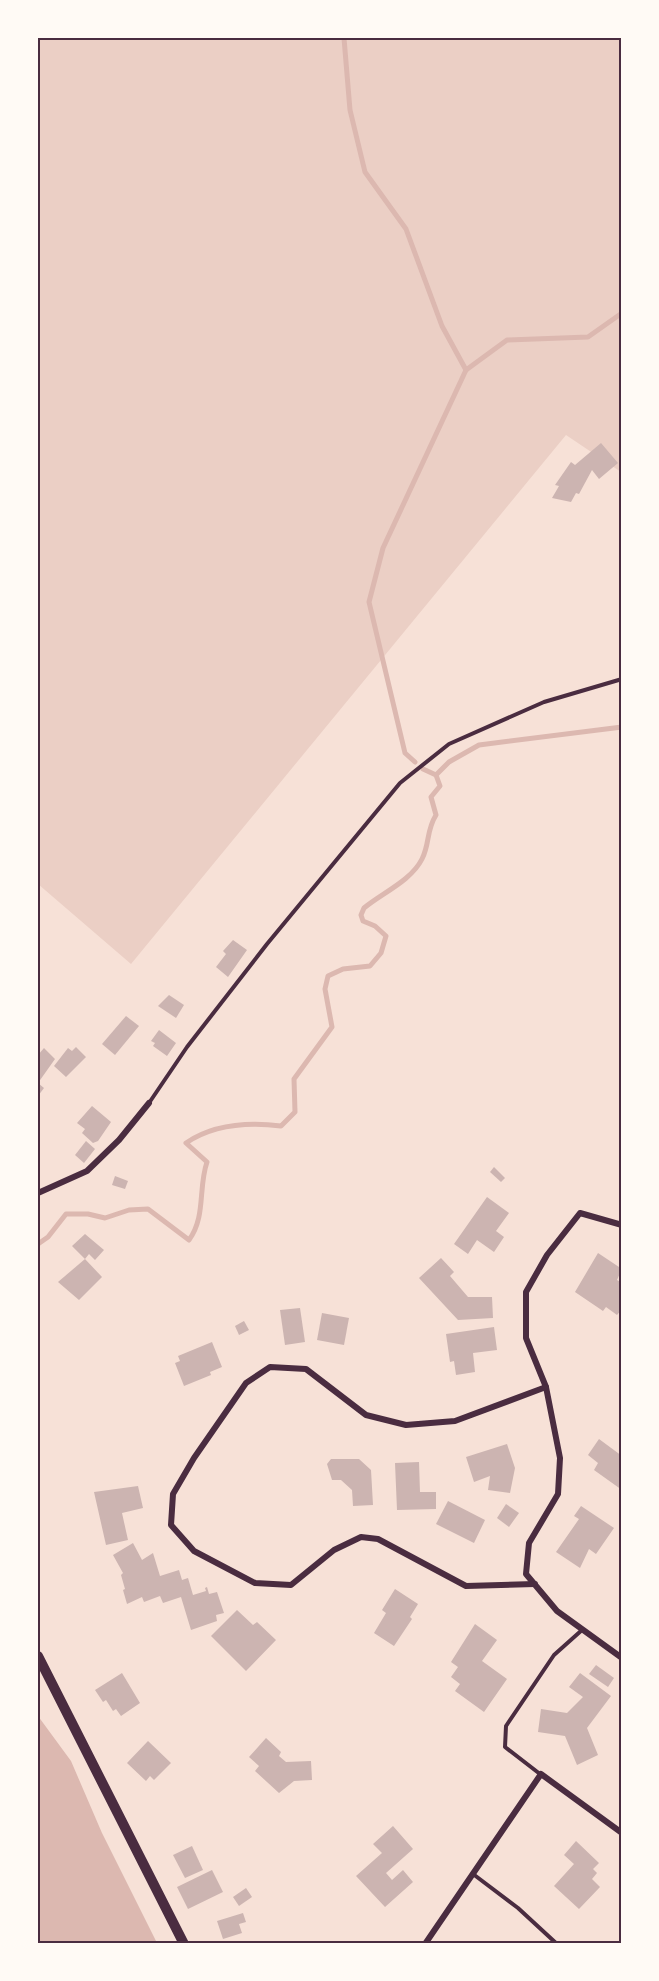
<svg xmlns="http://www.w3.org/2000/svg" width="659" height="1981" font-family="Commissioner,sans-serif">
  <rect width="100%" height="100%" fill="#f7e1d7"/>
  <path fill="#ebcfc5" d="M38 38H621V472L566 435 131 964 38 884Z"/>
  <path fill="#dcb8b0" d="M38 1716 71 1761 102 1833 157 1943H38Z"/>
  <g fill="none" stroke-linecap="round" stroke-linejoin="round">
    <g stroke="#dcb8b0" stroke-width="5">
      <path d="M344 38 350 110 365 172 406 229 442 326 466 370"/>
      <path d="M415 762 405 753 369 602 383 548 466 370 507 340 588 337 622 313"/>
      <path d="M436 775 449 762 479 745 622 727"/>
      <path d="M38 1244 48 1237 66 1214H88L105 1218 129 1210 148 1209 189 1240C206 1217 198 1188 207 1162L186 1143C214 1124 248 1122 281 1126L295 1112 294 1079 332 1027 325 989 328 976 343 969 370 966 381 953 386 936 375 926 363 921 361 915 364 908C382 893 411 881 422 859 430 843 426 831 436 815L431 797 440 786 436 775 423 769"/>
    </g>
  </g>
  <g fill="#ccb4b1">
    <path d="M601 443 618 463 599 479 592 470 579 494 576 493 571 502 552 498 559 486 555 485 571 462 575 465Z"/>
    <path d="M233 940 247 950 228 977 216 967 226 954 223 951Z"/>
    <path d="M169 995 184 1005 176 1018 158 1006Z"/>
    <path d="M126 1016 139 1026 115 1055 102 1044Z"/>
    <path d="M159 1030 176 1043 167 1056 153 1046 155 1043 151 1041Z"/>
    <path d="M76 1047 86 1057 66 1077 54 1066 68 1048 72 1051Z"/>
    <path d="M44 1048 55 1059 38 1083 44 1088 38 1096V1055Z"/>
    <path d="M92 1106 111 1122 98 1141 93 1143 82 1133 85 1129 77 1123Z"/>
    <path d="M86 1141 95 1149 84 1163 75 1155Z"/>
    <path d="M494 1167 505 1178 501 1182 490 1172Z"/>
    <path d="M115 1176 128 1181 125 1189 112 1185Z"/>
    <path d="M487 1197 509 1213 496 1231 504 1237 494 1252 477 1240 468 1254 454 1244Z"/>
    <path d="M85 1234 104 1250 95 1260 89 1254 85 1259 72 1246Z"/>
    <path d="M598 1253 622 1269 617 1280 622 1283V1309L617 1315 606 1307 603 1311 575 1292Z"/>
    <path d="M441 1258 454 1272 450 1276 468 1297H492L493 1318 458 1320 419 1278Z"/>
    <path d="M85 1259 102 1277 79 1300 58 1282Z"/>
    <path d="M300 1308 305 1342 285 1345 280 1310Z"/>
    <path d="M322 1313 349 1318 344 1345 317 1340Z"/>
    <path d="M244 1321 249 1330 239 1335 235 1326Z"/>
    <path d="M494 1327 497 1350 473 1353 475 1372 456 1375 454 1361 450 1362 446 1334Z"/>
    <path d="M212 1342 222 1367 210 1372 211 1375 184 1386 175 1363 180 1361 178 1356Z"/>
    <path d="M599 1439 622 1456V1490L594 1470 598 1463 588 1455Z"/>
    <path d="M507 1444 515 1468 510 1493 488 1490 490 1476 474 1482 466 1457Z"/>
    <path d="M331 1459H359L371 1470 373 1505 353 1506 352 1490 341 1480H332L327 1464Z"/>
    <path d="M419 1462 420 1492H436V1509L397 1510 395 1463Z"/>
    <path d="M138 1486 143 1508 122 1513 128 1540 106 1545 94 1492Z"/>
    <path d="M448 1501 485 1520 474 1543 436 1524Z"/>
    <path d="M506 1504 519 1513 509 1527 497 1518Z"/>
    <path d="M581 1506 614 1528 596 1554 589 1549 580 1568 556 1552 579 1519 574 1516Z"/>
    <path d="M133 1543 142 1560 153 1553 160 1576 179 1570 182 1580 188 1578 193 1595 206 1591 205 1588 207 1587 209 1594 217 1592 224 1613 216 1615 217 1621 191 1630 181 1597 163 1603 160 1596 144 1602 142 1597 127 1604 123 1590 125 1589 121 1575 123 1573 113 1555Z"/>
    <path d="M395 1589 418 1604 410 1617 412 1619 394 1646 374 1633 386 1613 382 1610Z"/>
    <path d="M237 1610 253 1625 257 1622 276 1640 246 1671 211 1636Z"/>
    <path d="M475 1624 497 1640 482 1661 507 1679 484 1712 455 1691 460 1684 451 1677 458 1667 451 1662Z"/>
    <path d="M596 1665 614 1678 608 1687 589 1674Z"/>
    <path d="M122 1673 140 1703 121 1716 116 1709 113 1711 106 1700 103 1702 95 1690Z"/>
    <path d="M580 1673 611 1696 587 1728 598 1755 577 1765 565 1736 538 1732 541 1709 567 1713 583 1697 569 1687Z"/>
    <path d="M266 1738 281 1752 279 1756 286 1762 311 1761 312 1780 294 1781 279 1793 255 1771 259 1766 249 1757Z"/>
    <path d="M148 1741 171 1763 154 1780 150 1776 146 1781 127 1763Z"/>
    <path d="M393 1826 413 1849 386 1873 392 1880 403 1870 413 1882 385 1907 356 1876 382 1853 373 1844Z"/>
    <path d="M576 1841 599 1863 593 1869 597 1873 592 1879 600 1887 579 1909 554 1886 574 1864 564 1855Z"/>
    <path d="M192 1846 203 1870 185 1878 173 1855Z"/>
    <path d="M212 1870 223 1892 188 1909 177 1887Z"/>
    <path d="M246 1888 252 1897 239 1906 233 1897Z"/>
    <path d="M243 1913 246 1922 239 1924 242 1933 223 1939 217 1921Z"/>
  </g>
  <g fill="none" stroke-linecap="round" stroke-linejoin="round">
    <g stroke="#4a2c40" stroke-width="4">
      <path d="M149 1103 187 1047 267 944 400 783 449 744 544 702 622 679"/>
      <path d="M540 1774 505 1747 506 1726 554 1655 582 1630"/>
      <path d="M473 1874 518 1908 557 1944"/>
    </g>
    <g stroke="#4a2c40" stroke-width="6">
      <path d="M38 1193 87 1171 119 1140 149 1103"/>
      <path d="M622 1225 580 1213 547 1255 526 1292V1338L546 1387 560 1458 558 1494 529 1543 526 1574 557 1611 622 1658"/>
      <path d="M535 1584 466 1586 378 1539 361 1537 334 1550 291 1585 255 1583 194 1551 171 1525 173 1494 194 1458 246 1383 270 1367 306 1369 366 1415 406 1425 455 1421 546 1387"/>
      <path d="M425 1944 541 1774 622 1833"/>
    </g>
    <path stroke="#4a2c40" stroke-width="10" d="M38 1656 184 1944"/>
  </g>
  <rect width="659" height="1981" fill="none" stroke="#fffaf5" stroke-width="78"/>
  <rect x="39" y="39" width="581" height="1903" fill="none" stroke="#4a2c40" stroke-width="2"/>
</svg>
